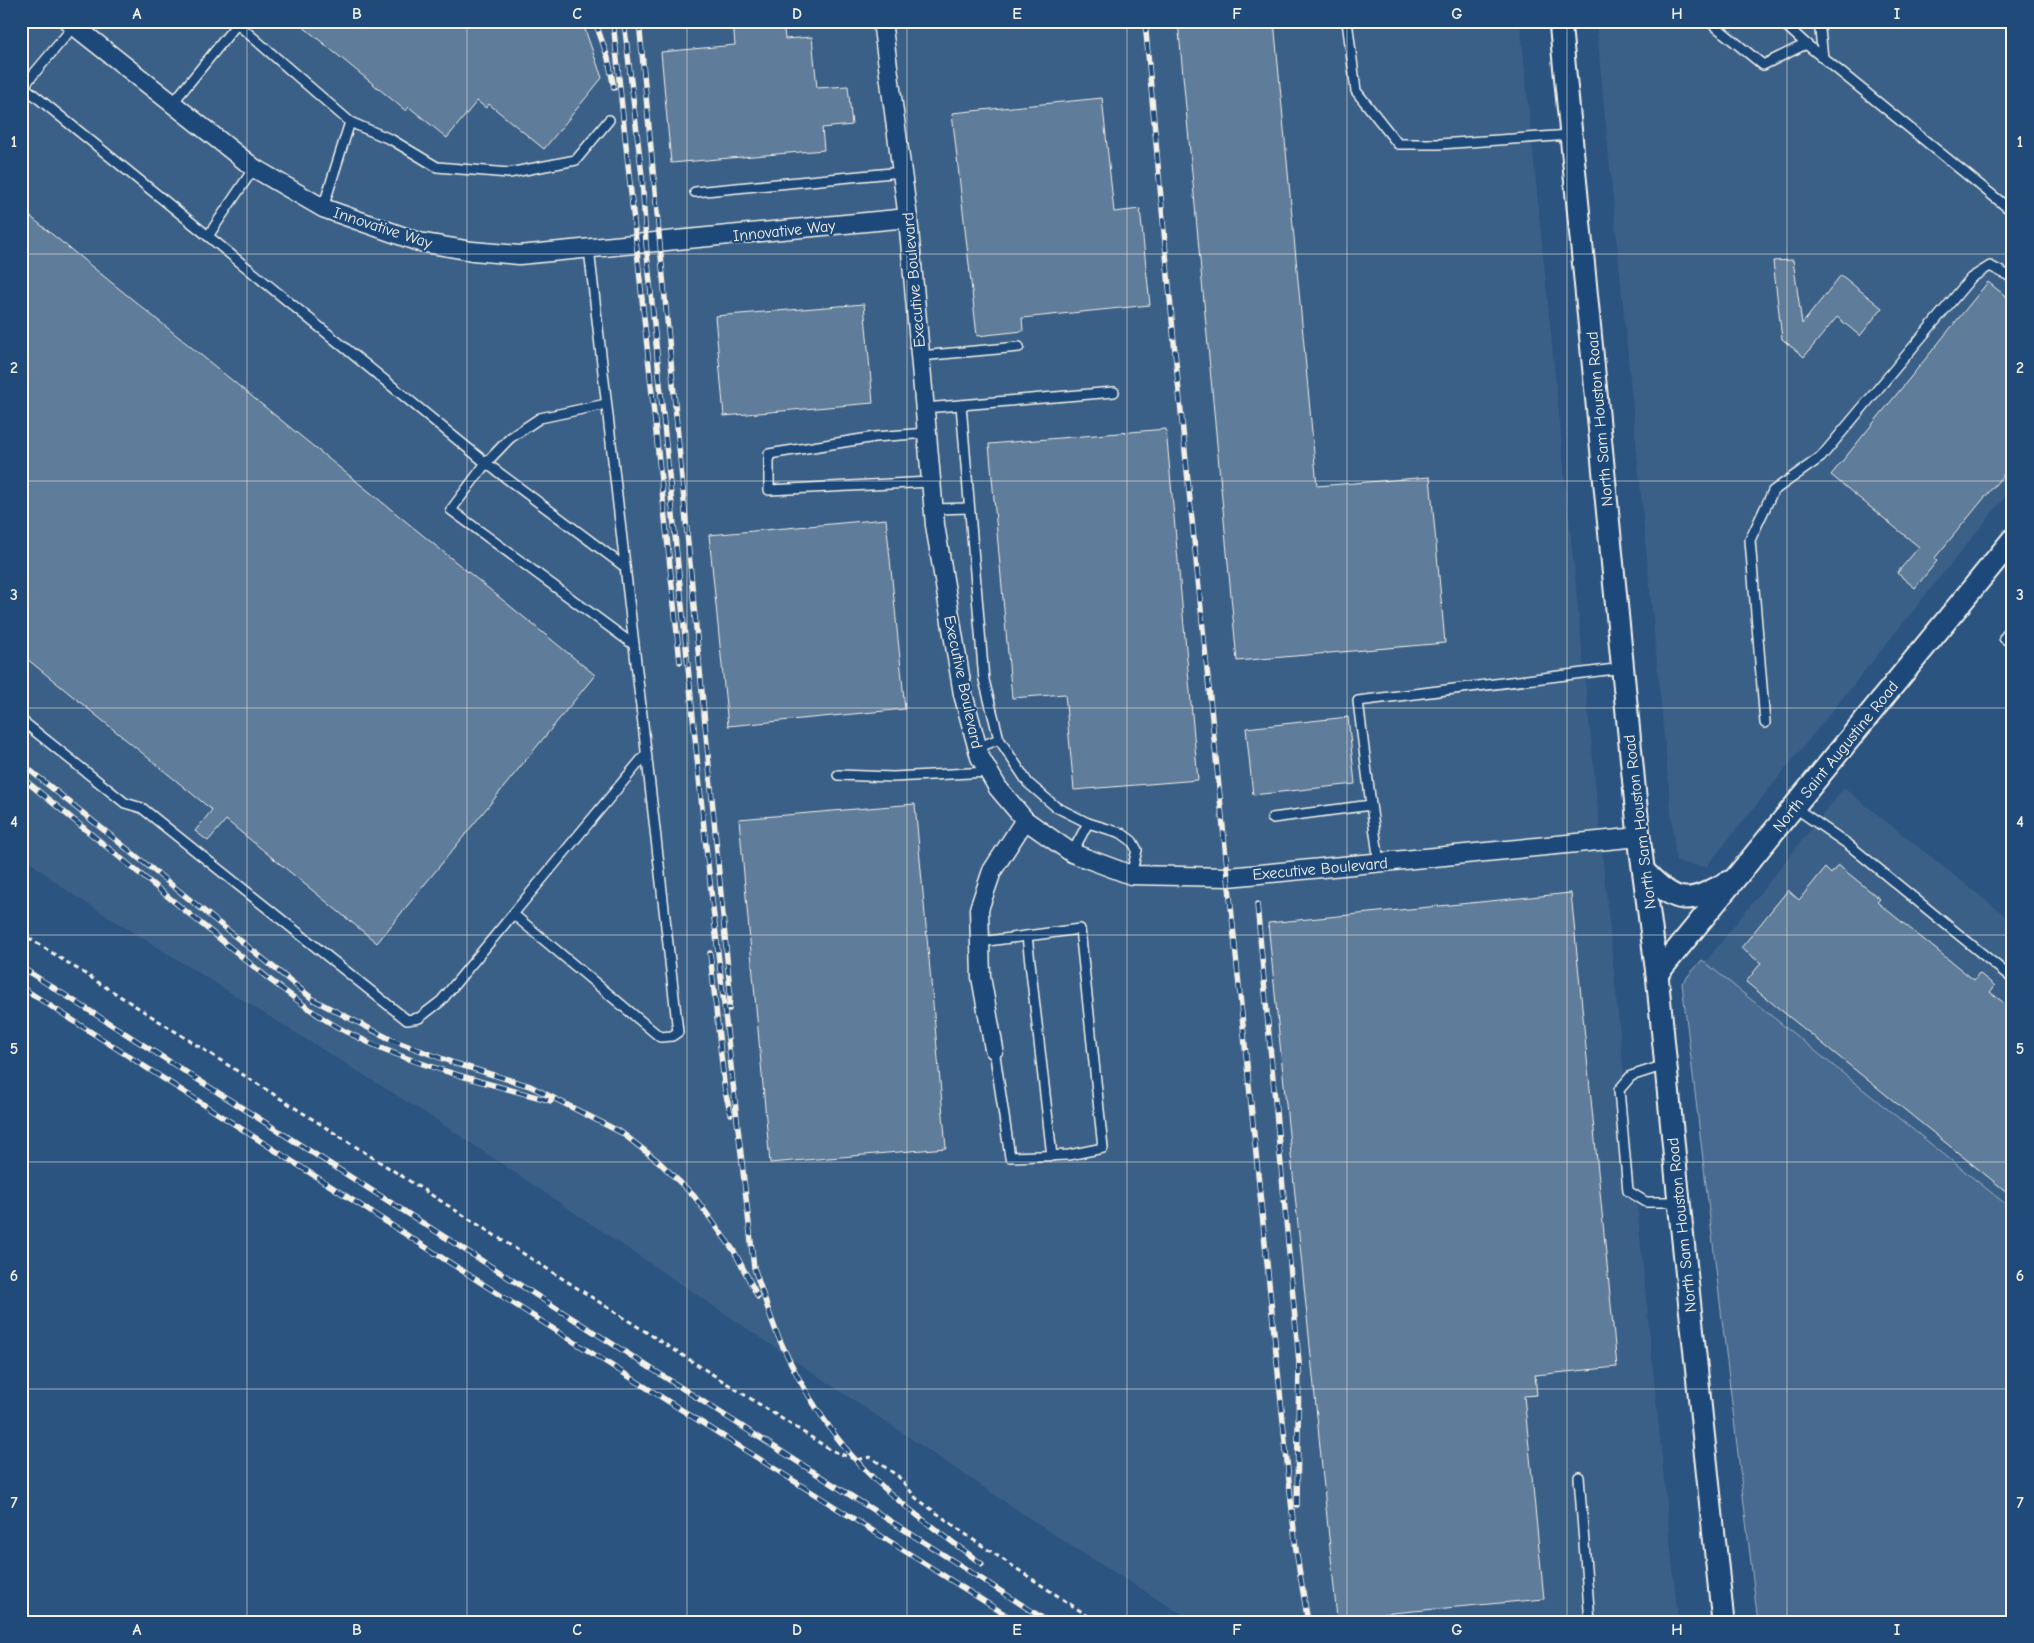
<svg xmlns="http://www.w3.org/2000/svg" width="2034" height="1643" font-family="'Comic Neue',sans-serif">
  <rect width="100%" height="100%" fill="#2c5481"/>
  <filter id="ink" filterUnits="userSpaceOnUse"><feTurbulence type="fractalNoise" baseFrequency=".02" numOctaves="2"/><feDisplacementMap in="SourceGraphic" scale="10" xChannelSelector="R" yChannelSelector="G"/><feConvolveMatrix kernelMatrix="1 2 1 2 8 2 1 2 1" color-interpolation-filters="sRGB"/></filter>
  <g filter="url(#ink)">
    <g fill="#3b6088">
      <path d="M21 21H1520L1678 1622H1195L1068 1544 438 1121 70 893 21 855Z"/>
      <path d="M1596 21H2013V487L1706 867 1676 862Z"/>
      <path d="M1844 788 2013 922V1219L1699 970Z"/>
    </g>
    <path fill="#496b90" stroke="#9eaebc" d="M1702 960 2013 1210V1622H1758L1682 983Z"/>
    <g fill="#5e7b9a" stroke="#f4f1e8">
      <path d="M296 21H582L602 78 544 149 489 104 486 108 477 101 447 138 409 107 406 111Z"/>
      <path d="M733 21H783L785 39 812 37 817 88 848 86 852 125 822 128 824 150 671 163 661 52 735 45Z"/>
      <path d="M1178 21H1274L1317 486 1430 477 1445 643 1237 661Z"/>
      <path d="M1102 98 1114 212 1140 209 1150 305 1022 318 1023 331 977 336 952 113Z"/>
      <path d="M21 209 595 675 377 943 226 820 208 841 195 831 212 810 21 654Z"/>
      <path d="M1793 260 1802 324 1841 275 1882 308 1860 336 1837 317 1804 357 1782 339 1773 261Z"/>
      <path d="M1988 282 2013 302V463L1934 559 1937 561 1915 588 1897 573 1919 547 1831 475Z"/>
      <path d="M864 304 873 403 724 416 715 316Z"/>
      <path d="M1166 429 1198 780 1074 790 1065 694 1012 698 989 444Z"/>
      <path d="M886 519 905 709 728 726 709 535Z"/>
      <path d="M1348 717 1355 784 1253 795 1246 728Z"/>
      <path d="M915 804 946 1148 770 1163 739 819Z"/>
      <path d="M1838 865 1880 899 1877 902 1974 980 1979 973 1995 986 1990 992 2013 1010V1197L1746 982 1761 963 1741 948 1788 890 1799 900 1825 868 1831 874Z"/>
      <path d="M1571 893 1617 1367 1535 1375 1537 1395 1524 1396 1544 1599 1337 1618 1268 923Z"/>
    </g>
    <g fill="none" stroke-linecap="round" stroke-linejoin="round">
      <g stroke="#f4f1e8" stroke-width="12">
        <g id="service">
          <path d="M234 21 350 122"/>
          <path d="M1347 21 1356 91 1398 144H1439L1571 135"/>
          <path d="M1709 21 1763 65 1806 44"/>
          <path d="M1781 21 1806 44 2013 212"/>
          <path d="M1819 21 1823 58"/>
          <path d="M23 86 208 236"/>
          <path d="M21 89 74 26"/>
          <path d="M172 104 237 24"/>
          <path d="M254 168 208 236 486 463 510 438 540 418 606 404"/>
          <path d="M695 192 902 172"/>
          <path d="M323 208 350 122 392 140 437 167 509 173 576 160 609 120"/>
          <path d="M920 356 1019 347"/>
          <path d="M961 405 984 680 999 739 1028 783 1056 807 1088 823 1121 833 1132 841 1137 850 1131 875"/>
          <path d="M925 408 1114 392"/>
          <path d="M927 433 875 437 769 454V490L931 482"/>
          <path d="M934 509 969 508"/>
          <path d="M625 567 486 463 451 510 634 645"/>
          <path d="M2013 627 2004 638 2013 644"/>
          <path d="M21 720 125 803 142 808 407 1020 419 1018 441 1001 513 914 660 1037 672 1036 678 1032 589 249"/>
          <path d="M1765 723 1750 540 1773 491 1821 457 1971 278 1990 266 2013 278"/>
          <path d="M977 748 999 739"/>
          <path d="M838 775 893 777 989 772"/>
          <path d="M1371 805 1379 862"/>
          <path d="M1794 807 1849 845 2013 979"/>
          <path d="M1272 818 1371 805 1358 701 1623 668"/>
          <path d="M1072 853 1088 823"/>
          <path d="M513 914 646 754"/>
          <path d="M1027 936 1052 1156"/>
          <path d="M980 942 1080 929 1103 1148 1069 1155 1010 1157 994 1049"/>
          <path d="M1665 1065 1631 1076 1619 1090 1628 1191 1646 1202H1678"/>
          <path d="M1579 1477 1590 1622"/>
        </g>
      </g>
      <g stroke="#f4f1e8" stroke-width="21">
        <g id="minor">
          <path d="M68 21 254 168 323 208 419 242 472 251 519 255 908 218"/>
          <path d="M882 21 908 218 935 525 963 694 980 757 998 788 1025 820 1072 853 1131 875 1229 877 1639 837"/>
          <path d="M994 1049 981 977 979 909 992 871 1025 820"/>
        </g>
      </g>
      <g stroke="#f4f1e8" stroke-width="25">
        <g id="tertiary">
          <path d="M1560 21 1639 837 1657 974 1679 1202 1723 1622"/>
          <path d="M1645 872C1678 906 1688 904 1728 882"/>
          <path d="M1657 974 2013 539"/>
        </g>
      </g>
      <path stroke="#f4f1e8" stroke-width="3" stroke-dasharray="5 4" stroke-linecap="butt" d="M21 933 831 1450 856 1460 870 1457 898 1476 916 1498 975 1541 1097 1622"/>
      <use href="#service" stroke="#1f4a7a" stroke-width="9"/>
      <use href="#minor" stroke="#1f4a7a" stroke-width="18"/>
      <use href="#tertiary" stroke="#1f4a7a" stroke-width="21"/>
      <g stroke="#f4f1e8" stroke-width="5.5">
        <g id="rail">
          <path d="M595 21 608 58 614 88"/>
          <path d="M613 21 680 662"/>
          <path d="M624 21 642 176 646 243 705 838 754 1268C762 1290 769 1314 778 1336 802 1391 838 1448 883 1487 914 1515 949 1539 982 1564"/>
          <path d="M639 21 730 990 729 1009"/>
          <path d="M1145 21 1174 342 1296 1550 1308 1622"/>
          <path d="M21 763 314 1000 392 1040 454 1063 530 1086 622 1133 658 1161 694 1196 734 1251 758 1297"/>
          <path d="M21 777 269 979C296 999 324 1022 355 1036 417 1067 484 1082 551 1101"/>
          <path d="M1257 904 1299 1362 1297 1505"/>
          <path d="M710 953 725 1092 731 1114"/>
          <path d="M21 967 1049 1622"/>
          <path d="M21 987 511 1302 1017 1622"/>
        </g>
      </g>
      <use href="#rail" stroke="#1f4a7a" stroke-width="4" stroke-dasharray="11" stroke-linecap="butt"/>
    </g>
  </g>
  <path fill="none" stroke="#f4f1e8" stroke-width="1" stroke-opacity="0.55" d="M247 21V1622M467 21V1622M687 21V1622M907 21V1622M1127 21V1622M1347 21V1622M1567 21V1622M1787 21V1622M21 254H2013M21 481H2013M21 708H2013M21 935H2013M21 1162H2013M21 1389H2013"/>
  <g text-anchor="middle" stroke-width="4.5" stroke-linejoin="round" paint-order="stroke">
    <g font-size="16" fill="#f4f1e8" stroke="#1f4a7a">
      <text transform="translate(383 227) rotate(18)" y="6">Innovative Way</text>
      <text transform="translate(784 230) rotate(-6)" y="6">Innovative Way</text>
      <text transform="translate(913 280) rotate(-95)" y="6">Executive Boulevard</text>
      <text transform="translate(1599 419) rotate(-95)" y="6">North Sam Houston Road</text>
      <text transform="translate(964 682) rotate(78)" y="6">Executive Boulevard</text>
      <text transform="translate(1835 756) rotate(-51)" y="6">North Saint Augustine Road</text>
      <text transform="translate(1639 822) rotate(-97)" y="6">North Sam Houston Road</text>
      <text transform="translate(1320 868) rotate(-5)" y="6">Executive Boulevard</text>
      <text transform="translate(1681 1225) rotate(-96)" y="6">North Sam Houston Road</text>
    </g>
  </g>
  <rect width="2034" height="1643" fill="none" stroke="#1f4a7a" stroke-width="55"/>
  <rect x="28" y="28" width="1978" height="1588" fill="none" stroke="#f4f1e8" stroke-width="2"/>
  <g font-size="16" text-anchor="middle" font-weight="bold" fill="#f4f1e8">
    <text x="137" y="19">A</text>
    <text x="357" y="19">B</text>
    <text x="577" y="19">C</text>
    <text x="797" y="19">D</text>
    <text x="1017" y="19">E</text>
    <text x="1237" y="19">F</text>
    <text x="1457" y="19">G</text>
    <text x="1677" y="19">H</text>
    <text x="1897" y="19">I</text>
    <text x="14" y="147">1</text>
    <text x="2020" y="147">1</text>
    <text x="14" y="373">2</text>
    <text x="2020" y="373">2</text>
    <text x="14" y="600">3</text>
    <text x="2020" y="600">3</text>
    <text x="14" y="827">4</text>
    <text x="2020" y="827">4</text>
    <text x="14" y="1054">5</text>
    <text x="2020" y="1054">5</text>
    <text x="14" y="1281">6</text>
    <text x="2020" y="1281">6</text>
    <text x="14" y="1508">7</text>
    <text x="2020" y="1508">7</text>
    <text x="137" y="1635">A</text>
    <text x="357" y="1635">B</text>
    <text x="577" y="1635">C</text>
    <text x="797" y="1635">D</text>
    <text x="1017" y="1635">E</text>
    <text x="1237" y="1635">F</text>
    <text x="1457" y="1635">G</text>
    <text x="1677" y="1635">H</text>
    <text x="1897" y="1635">I</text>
  </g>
</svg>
